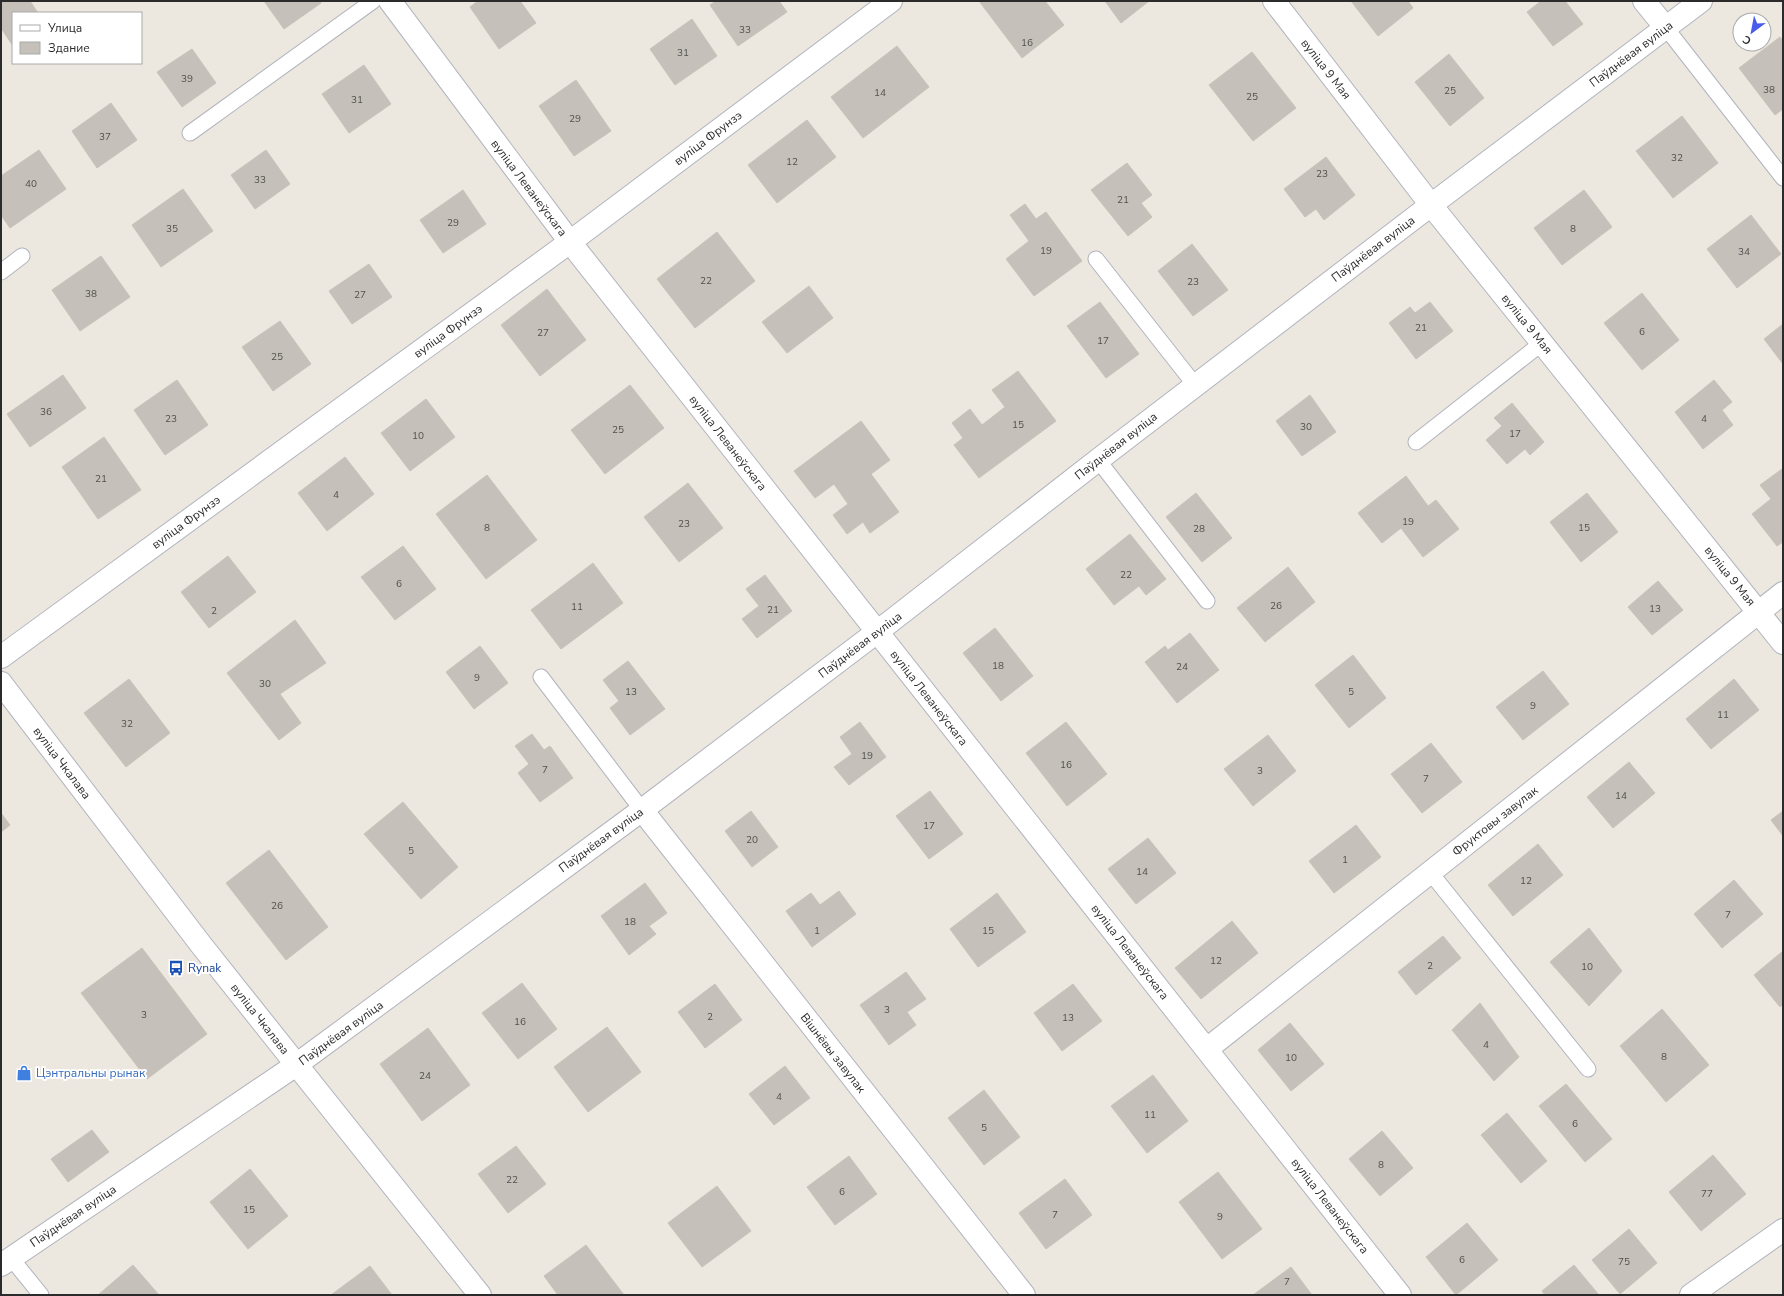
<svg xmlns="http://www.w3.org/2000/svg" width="1784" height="1296" font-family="'Nunito Sans',sans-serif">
  <rect width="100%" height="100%" fill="#ece7df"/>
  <g fill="#c5c1ba" stroke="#c8c3b8">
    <path d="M1 1H30L38 13H13V46L1 28Z"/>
    <path d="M264 1H320L321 3 284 29Z"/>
    <path d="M478 1H520L536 23 499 49 470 7Z"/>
    <path d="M716 1H779L787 12 738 46 710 5Z"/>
    <path d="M979 1H1045L1064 25 1022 58Z"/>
    <path d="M1105 1H1149L1121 23Z"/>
    <path d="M1351 1H1408L1413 8 1378 36Z"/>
    <path d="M1541 1H1565L1583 24 1553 46 1527 12Z"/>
    <path d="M692 19 717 56 675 85 650 49Z"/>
    <path d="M1780 37 1783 41V109L1775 115 1739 68Z"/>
    <path d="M897 46 929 87 863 138 831 97Z"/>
    <path d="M192 49 216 83 182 107 157 72Z"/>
    <path d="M1252 52 1296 108 1253 141 1209 85Z"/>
    <path d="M1449 54 1484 98 1450 126 1415 82Z"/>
    <path d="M364 65 391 104 349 133 322 94Z"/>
    <path d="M576 80 611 131 574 156 539 106Z"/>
    <path d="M111 103 137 140 97 168 72 131Z"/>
    <path d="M1682 116 1718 163 1673 198 1636 151Z"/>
    <path d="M807 120 836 157 777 203 748 165Z"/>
    <path d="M39 150 66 189 10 228 1 215V176Z"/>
    <path d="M266 150 290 184 255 209 231 175Z"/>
    <path d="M1326 157 1355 195 1324 220 1316 209 1305 217 1284 189Z"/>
    <path d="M1127 163 1152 195 1141 203 1152 217 1128 236 1091 190Z"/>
    <path d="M183 189 213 231 161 267 132 225Z"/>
    <path d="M463 190 486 224 443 253 420 220Z"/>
    <path d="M1584 190 1612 227 1562 265 1534 228Z"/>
    <path d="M1025 204 1036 219 1046 212 1082 261 1034 296 1006 259 1029 241 1010 215Z"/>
    <path d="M1751 215 1781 254 1737 288 1707 249Z"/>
    <path d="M717 232 755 281 695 328 657 279Z"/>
    <path d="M1192 244 1228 290 1193 316 1158 271Z"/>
    <path d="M101 256 130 297 80 331 52 290Z"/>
    <path d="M369 264 392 297 352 324 329 291Z"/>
    <path d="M809 286 833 318 787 353 762 322Z"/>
    <path d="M547 289 586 340 540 376 501 325Z"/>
    <path d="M1642 293 1679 340 1642 370 1604 323Z"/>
    <path d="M1100 302 1139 354 1106 378 1067 326Z"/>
    <path d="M1430 302 1453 331 1416 359 1389 323 1410 307 1415 313Z"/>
    <path d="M280 321 311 364 273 391 242 347Z"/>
    <path d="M1783 324V364L1764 339Z"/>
    <path d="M1018 371 1056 421 979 478 954 445 963 438 952 423 970 409 982 425 1005 407 992 390Z"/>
    <path d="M63 375 86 408 30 447 7 414Z"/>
    <path d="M177 380 208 425 165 455 134 410Z"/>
    <path d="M1714 380 1732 402 1722 410 1733 425 1703 449 1675 412Z"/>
    <path d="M630 385 664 428 605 474 571 430Z"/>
    <path d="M1310 395 1336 432 1302 456 1276 421Z"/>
    <path d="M426 399 455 437 410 471 381 433Z"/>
    <path d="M1512 403 1544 442 1530 455 1525 449 1507 464 1486 440 1502 426 1494 418Z"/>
    <path d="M861 421 890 460 871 474 899 512 870 533 863 522 847 534 833 515 848 504 834 484 815 498 794 471Z"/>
    <path d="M104 437 141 490 98 519 62 467Z"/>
    <path d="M345 457 374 494 327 531 298 493Z"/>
    <path d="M1782 469 1783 542 1777 546 1752 514 1771 499 1760 485Z"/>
    <path d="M487 475 537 540 486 579 436 514Z"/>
    <path d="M1406 476 1428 506 1436 500 1459 529 1423 557 1401 528 1382 543 1358 513Z"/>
    <path d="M688 483 723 528 679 562 644 517Z"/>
    <path d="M1196 493 1232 538 1202 562 1166 517Z"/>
    <path d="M1587 493 1618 532 1581 562 1550 522Z"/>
    <path d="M1130 534 1166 579 1146 595 1139 586 1114 605 1086 569Z"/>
    <path d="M403 546 436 589 395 620 361 577Z"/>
    <path d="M228 556 256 592 209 628 181 592Z"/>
    <path d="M593 563 623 603 561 649 531 610Z"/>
    <path d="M1288 567 1315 602 1265 642 1237 608Z"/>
    <path d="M765 575 792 611 757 638 742 619 759 606 746 589Z"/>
    <path d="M1658 581 1683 610 1652 635 1628 607Z"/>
    <path d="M295 620 326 663 280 694 301 723 279 740 227 673Z"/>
    <path d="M995 628 1033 676 1001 701 963 653Z"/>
    <path d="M1190 633 1219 670 1177 703 1145 662 1165 646 1168 650Z"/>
    <path d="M480 646 508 683 474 709 446 672Z"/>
    <path d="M1353 655 1386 698 1349 728 1315 685Z"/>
    <path d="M628 661 665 709 630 735 610 708 619 701 603 680Z"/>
    <path d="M1543 671 1569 704 1523 740 1496 707Z"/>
    <path d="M129 679 170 733 126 767 84 713Z"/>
    <path d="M1734 679 1759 710 1711 749 1686 719Z"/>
    <path d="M860 722 886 757 849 785 834 767 852 754 840 737Z"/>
    <path d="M1066 722 1107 774 1067 806 1026 753Z"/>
    <path d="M532 734 544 750 550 746 573 778 540 802 518 773 529 764 515 746Z"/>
    <path d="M1268 735 1296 771 1253 806 1224 769Z"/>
    <path d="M1431 743 1462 782 1422 813 1391 774Z"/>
    <path d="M1629 762 1655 793 1613 828 1587 797Z"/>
    <path d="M930 791 963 834 929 859 896 816Z"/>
    <path d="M403 802 458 867 421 899 364 834Z"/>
    <path d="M751 811 778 847 752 867 725 831Z"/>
    <path d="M1783 811V836L1771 820Z"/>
    <path d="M1 813 10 825 1 832Z"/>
    <path d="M1356 825 1381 857 1334 893 1309 861Z"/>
    <path d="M1148 838 1176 873 1136 904 1108 869Z"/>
    <path d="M1538 844 1563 875 1513 916 1488 885Z"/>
    <path d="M269 850 328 927 286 960 226 883Z"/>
    <path d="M1734 880 1763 914 1722 948 1694 914Z"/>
    <path d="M645 883 667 913 649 926 656 934 629 955 601 916Z"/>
    <path d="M839 891 856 914 812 947 786 911 811 893 820 905Z"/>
    <path d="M997 893 1026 932 978 967 950 929Z"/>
    <path d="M1232 921 1258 953 1201 999 1175 968Z"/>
    <path d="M1589 928 1622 971 1589 1006 1550 962Z"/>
    <path d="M1443 936 1461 958 1416 995 1398 972Z"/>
    <path d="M142 948 207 1034 147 1079 81 993Z"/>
    <path d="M1783 951V1004L1780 1007 1754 975Z"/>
    <path d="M906 972 926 999 907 1012 916 1025 889 1045 860 1005Z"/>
    <path d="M522 983 557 1029 518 1059 482 1013Z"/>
    <path d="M715 984 742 1020 705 1048 678 1012Z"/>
    <path d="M1073 984 1102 1021 1062 1051 1034 1013Z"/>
    <path d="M1480 1003 1519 1057 1494 1081 1452 1030Z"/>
    <path d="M1662 1009 1709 1065 1666 1102 1620 1046Z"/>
    <path d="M1290 1023 1324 1064 1291 1091 1258 1050Z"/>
    <path d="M607 1027 641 1072 588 1112 554 1067Z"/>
    <path d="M428 1028 470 1085 422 1121 380 1064Z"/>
    <path d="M785 1066 810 1098 774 1125 749 1094Z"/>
    <path d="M1153 1075 1188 1121 1147 1153 1111 1106Z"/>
    <path d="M1566 1084 1612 1139 1585 1162 1539 1106Z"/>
    <path d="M984 1090 1020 1137 984 1165 948 1118Z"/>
    <path d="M1507 1113 1547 1161 1521 1183 1481 1135Z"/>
    <path d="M92 1130 109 1152 68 1182 51 1159Z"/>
    <path d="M1382 1131 1413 1168 1380 1196 1349 1159Z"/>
    <path d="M516 1146 546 1184 508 1213 478 1174Z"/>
    <path d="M1713 1155 1746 1194 1701 1231 1669 1192Z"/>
    <path d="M849 1156 877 1194 835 1225 807 1187Z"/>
    <path d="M250 1169 288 1216 248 1249 210 1202Z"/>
    <path d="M1218 1172 1262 1229 1222 1259 1179 1202Z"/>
    <path d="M1065 1179 1092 1215 1046 1249 1019 1213Z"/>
    <path d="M717 1186 751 1231 702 1267 668 1223Z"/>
    <path d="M1467 1223 1498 1260 1456 1295 1426 1257Z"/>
    <path d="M1629 1229 1657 1263 1620 1294 1592 1260Z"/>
    <path d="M586 1245 624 1295H558L544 1276Z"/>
    <path d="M133 1265 159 1295H98Z"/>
    <path d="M1574 1265 1599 1295H1545L1542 1291Z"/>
    <path d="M370 1266 392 1295H331Z"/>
    <path d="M1291 1267 1312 1295H1253Z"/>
  </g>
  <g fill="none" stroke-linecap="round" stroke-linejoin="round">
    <g stroke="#b2b4be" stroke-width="17">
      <g id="service">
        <path d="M1666 28 1783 178"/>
        <path d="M190 133 373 1"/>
        <path d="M1096 259 1195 385"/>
        <path d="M1 272 22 256"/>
        <path d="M1416 442 1542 343"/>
        <path d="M1098 460 1207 601"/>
        <path d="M541 677 642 810"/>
        <path d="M1430 872 1588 1069"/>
        <path d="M11 1258 41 1295"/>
      </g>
    </g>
    <g stroke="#b2b4be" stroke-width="24">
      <g id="minor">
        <path d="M390 1 570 242 1400 1295"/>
        <path d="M1274 1 1431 205 1783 643"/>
        <path d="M1644 1 1666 28"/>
        <path d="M1 657 570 242 891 1"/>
        <path d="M642 810 1024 1295"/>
        <path d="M1207 1049 1783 593"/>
        <path d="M1 1265 296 1065 642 810 877 632 1098 460 1431 205 1701 1"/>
        <path d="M1691 1295 1783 1230"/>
      </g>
    </g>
    <g stroke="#b2b4be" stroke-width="24">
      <path id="secondary" d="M1 683 202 946 480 1295"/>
    </g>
    <use href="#service" stroke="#fff" stroke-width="15"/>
    <use href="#minor" stroke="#fff" stroke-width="22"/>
    <use href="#secondary" stroke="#fff" stroke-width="22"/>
  </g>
  <defs>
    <g id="bus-bare" transform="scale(1.2)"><path d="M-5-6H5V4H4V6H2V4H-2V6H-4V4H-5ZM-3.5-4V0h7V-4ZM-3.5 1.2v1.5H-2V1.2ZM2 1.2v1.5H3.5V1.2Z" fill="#1a4fb4" stroke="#fff" stroke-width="2.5" paint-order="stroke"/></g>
    <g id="shop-bare" transform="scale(1.2)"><path d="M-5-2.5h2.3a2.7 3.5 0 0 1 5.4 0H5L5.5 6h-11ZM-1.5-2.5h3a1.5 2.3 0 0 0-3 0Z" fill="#3f7fe0" stroke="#fff" stroke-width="2.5" paint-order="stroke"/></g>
  </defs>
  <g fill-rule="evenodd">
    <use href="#bus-bare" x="176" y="968"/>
    <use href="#shop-bare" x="24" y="1073"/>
  </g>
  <g text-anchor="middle" stroke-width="4" stroke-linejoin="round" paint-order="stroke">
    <g font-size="10" fill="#52504f">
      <text x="745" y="33">33</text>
      <text x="1027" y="46">16</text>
      <text x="683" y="56">31</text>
      <text x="187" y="82">39</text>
      <text x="1769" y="93">38</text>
      <text x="1450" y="94">25</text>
      <text x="880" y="96">14</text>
      <text x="1252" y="100">25</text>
      <text x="357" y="103">31</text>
      <text x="575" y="122">29</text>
      <text x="105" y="140">37</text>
      <text x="1677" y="161">32</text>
      <text x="792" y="165">12</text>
      <text x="1322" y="177">23</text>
      <text x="260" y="183">33</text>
      <text x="31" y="187">40</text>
      <text x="1123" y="203">21</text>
      <text x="453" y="226">29</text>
      <text x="172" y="232">35</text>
      <text x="1573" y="232">8</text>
      <text x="1046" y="254">19</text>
      <text x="1744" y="255">34</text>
      <text x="706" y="284">22</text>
      <text x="1193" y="285">23</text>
      <text x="91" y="297">38</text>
      <text x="360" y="298">27</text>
      <text x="1421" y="331">21</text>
      <text x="1642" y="335">6</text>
      <text x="543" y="336">27</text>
      <text x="1103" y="344">17</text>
      <text x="277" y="360">25</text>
      <text x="46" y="415">36</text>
      <text x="171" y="422">23</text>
      <text x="1704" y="422">4</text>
      <text x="1018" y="428">15</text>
      <text x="1306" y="430">30</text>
      <text x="618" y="433">25</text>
      <text x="1515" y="437">17</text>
      <text x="418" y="439">10</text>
      <text x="101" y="482">21</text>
      <text x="336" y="498">4</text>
      <text x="1408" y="525">19</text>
      <text x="684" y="527">23</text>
      <text x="487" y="531">8</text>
      <text x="1584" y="531">15</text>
      <text x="1199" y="532">28</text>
      <text x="1126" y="578">22</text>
      <text x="399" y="587">6</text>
      <text x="1276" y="609">26</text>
      <text x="577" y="610">11</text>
      <text x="1655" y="612">13</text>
      <text x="773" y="613">21</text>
      <text x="214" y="614">2</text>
      <text x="998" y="669">18</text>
      <text x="1182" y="670">24</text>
      <text x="477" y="681">9</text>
      <text x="265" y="687">30</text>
      <text x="631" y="695">13</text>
      <text x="1351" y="695">5</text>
      <text x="1533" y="709">9</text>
      <text x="1723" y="718">11</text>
      <text x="127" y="727">32</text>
      <text x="867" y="759">19</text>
      <text x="1066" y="768">16</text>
      <text x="545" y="773">7</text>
      <text x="1260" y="774">3</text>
      <text x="1426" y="782">7</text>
      <text x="1621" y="799">14</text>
      <text x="929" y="829">17</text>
      <text x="752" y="843">20</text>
      <text x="411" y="854">5</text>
      <text x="1345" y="863">1</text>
      <text x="1142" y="875">14</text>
      <text x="1526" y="884">12</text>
      <text x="277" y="909">26</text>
      <text x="1728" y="918">7</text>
      <text x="630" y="925">18</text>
      <text x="817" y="934">1</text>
      <text x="988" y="934">15</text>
      <text x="1216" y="964">12</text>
      <text x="1430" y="969">2</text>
      <text x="1587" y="970">10</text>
      <text x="887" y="1013">3</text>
      <text x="144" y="1018">3</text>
      <text x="710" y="1020">2</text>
      <text x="1068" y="1021">13</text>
      <text x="520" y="1025">16</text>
      <text x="1486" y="1048">4</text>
      <text x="1664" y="1060">8</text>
      <text x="1291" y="1061">10</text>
      <text x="425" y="1079">24</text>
      <text x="779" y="1100">4</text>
      <text x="1150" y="1118">11</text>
      <text x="1575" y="1127">6</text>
      <text x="984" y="1131">5</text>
      <text x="1381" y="1168">8</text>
      <text x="512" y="1183">22</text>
      <text x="842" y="1195">6</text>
      <text x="1707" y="1197">77</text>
      <text x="249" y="1213">15</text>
      <text x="1055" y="1218">7</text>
      <text x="1220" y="1220">9</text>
      <text x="1462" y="1263">6</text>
      <text x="1624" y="1265">75</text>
      <text x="1287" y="1285">7</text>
    </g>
    <g font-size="12" fill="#2b2b2b" stroke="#fff">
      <text transform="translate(1631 54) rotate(-37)" y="4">Паўднёвая вуліца</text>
      <text transform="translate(1326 69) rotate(52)" y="4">вуліца 9 Мая</text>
      <text transform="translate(708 138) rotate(-37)" y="4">вуліца Фрунзэ</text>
      <text transform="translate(529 188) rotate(53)" y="4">вуліца Леванеўскага</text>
      <text transform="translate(1373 249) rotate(-37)" y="4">Паўднёвая вуліца</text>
      <text transform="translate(1527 324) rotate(51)" y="4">вуліца 9 Мая</text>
      <text transform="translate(448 331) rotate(-36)" y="4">вуліца Фрунзэ</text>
      <text transform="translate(728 443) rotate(52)" y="4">вуліца Леванеўскага</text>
      <text transform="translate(1116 446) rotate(-38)" y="4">Паўднёвая вуліца</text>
      <text transform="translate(186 522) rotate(-36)" y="4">вуліца Фрунзэ</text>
      <text transform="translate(1730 576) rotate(51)" y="4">вуліца 9 Мая</text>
      <text transform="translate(860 645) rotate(-37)" y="4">Паўднёвая вуліца</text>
      <text transform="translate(929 698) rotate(52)" y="4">вуліца Леванеўскага</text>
      <text transform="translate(62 763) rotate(53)" y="4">вуліца Чкалава</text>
      <text transform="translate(1495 821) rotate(-38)" y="4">Фруктовы завулак</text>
      <text transform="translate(601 840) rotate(-36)" y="4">Паўднёвая вуліца</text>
      <text transform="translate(1130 952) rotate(52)" y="4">вуліца Леванеўскага</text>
      <text transform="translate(260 1019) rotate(52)" y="4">вуліца Чкалава</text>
      <text transform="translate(341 1033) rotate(-36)" y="4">Паўднёвая вуліца</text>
      <text transform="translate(833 1053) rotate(52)" y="4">Вішнёвы завулак</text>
      <text transform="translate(1330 1206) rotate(52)" y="4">вуліца Леванеўскага</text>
      <text transform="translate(73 1216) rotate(-34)" y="4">Паўднёвая вуліца</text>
    </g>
    <g font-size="12" fill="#164399" stroke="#fff" text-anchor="start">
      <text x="188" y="972">Rynak</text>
    </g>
    <g font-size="12" fill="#366cbe" stroke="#fff" text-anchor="start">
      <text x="36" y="1077">Цэнтральны рынак</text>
    </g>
  </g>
  <rect width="1784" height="1296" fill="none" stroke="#2b2b2b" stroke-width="4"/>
  <rect x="12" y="12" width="130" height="52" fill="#ffffff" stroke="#aaaaaa"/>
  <rect x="20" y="25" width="20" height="6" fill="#ffffff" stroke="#aaaaaa"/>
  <text x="48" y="32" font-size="12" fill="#2b2b2b">Улица</text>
  <rect x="20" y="42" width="20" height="12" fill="#c5c1ba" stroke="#aaaaaa"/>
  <text x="48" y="52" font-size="12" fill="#2b2b2b">Здание</text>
  <g transform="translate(1752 32) rotate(212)"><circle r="19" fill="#ffffff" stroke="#aaaaaa"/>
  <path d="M0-3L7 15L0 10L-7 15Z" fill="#4b5ced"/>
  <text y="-6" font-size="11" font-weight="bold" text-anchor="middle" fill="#2b2b2b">С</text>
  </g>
</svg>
